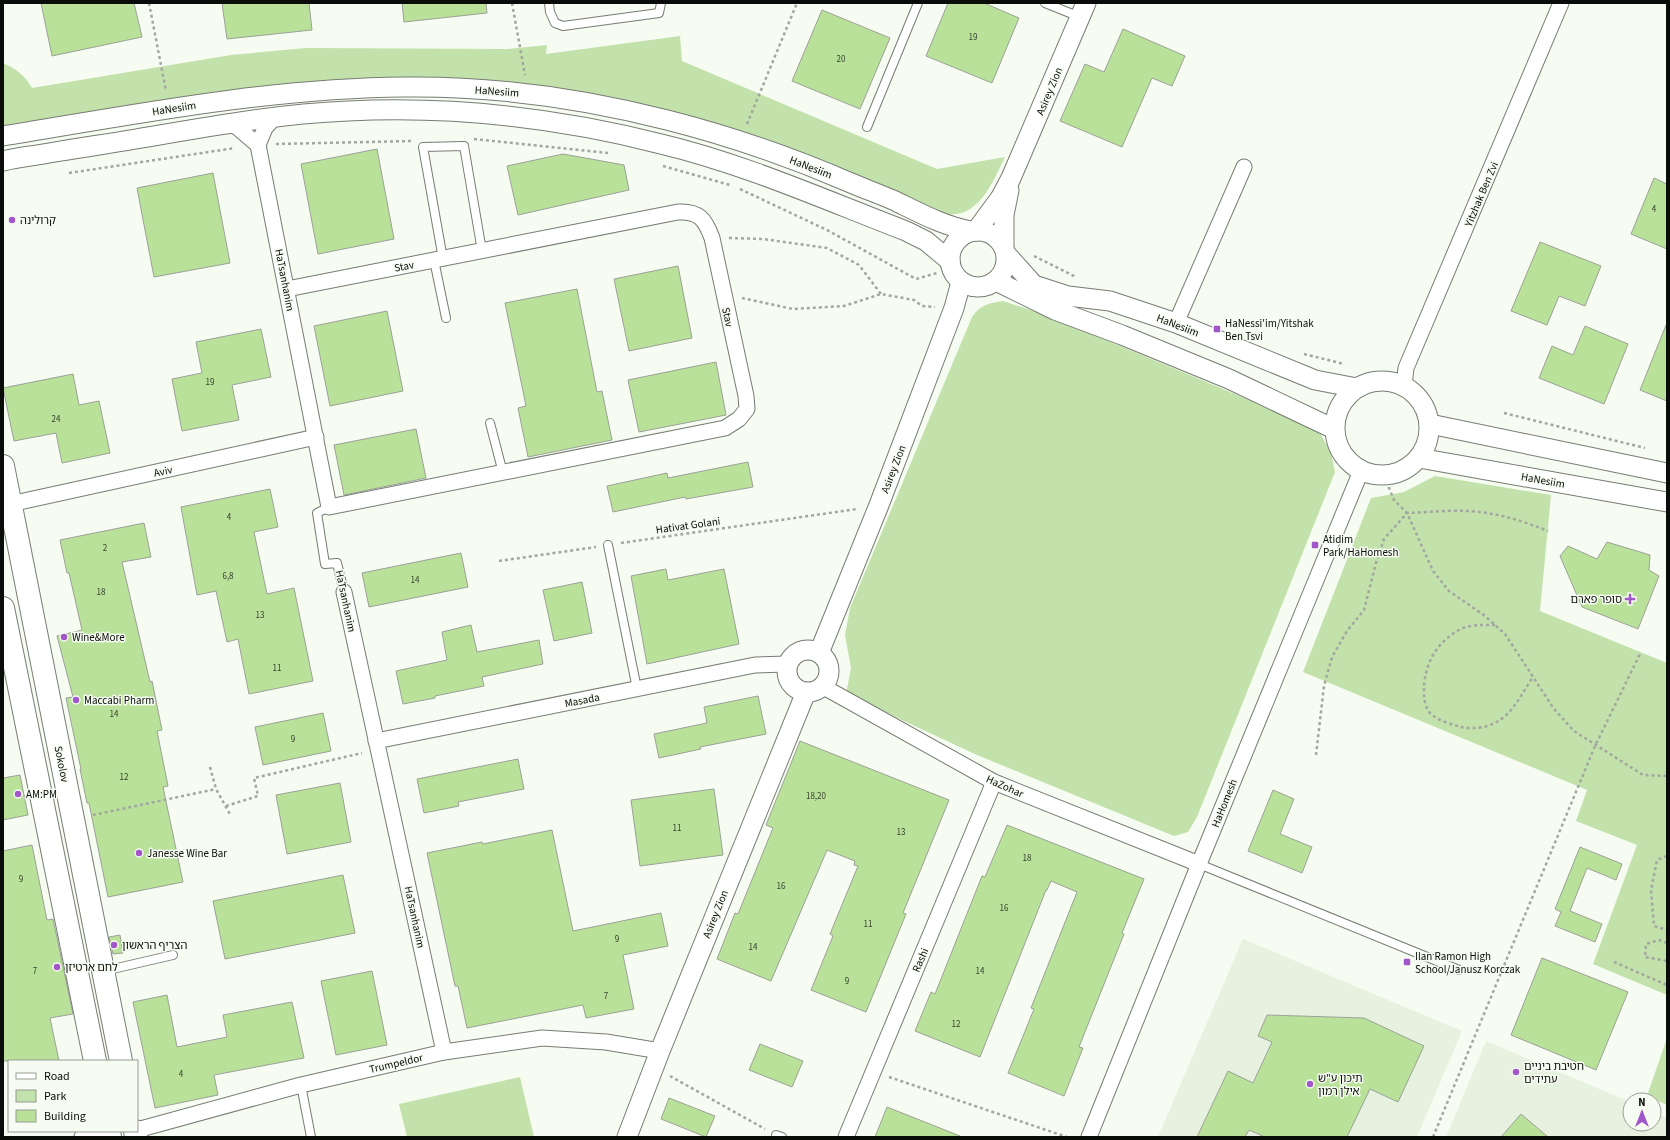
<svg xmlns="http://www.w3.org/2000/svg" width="1670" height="1140" font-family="'Source Sans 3','Noto Sans Hebrew',sans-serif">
  <rect width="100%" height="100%" fill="#f6fcf1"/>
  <g fill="#e7f1e0">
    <path d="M1243 939 1462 1031 1417 1137H1158Z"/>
    <path d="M1486 1041 1630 1102V1124H1654V1112L1667 1118V1137H1446Z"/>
  </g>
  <g fill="#c3e1ab">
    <path d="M680 36 682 61 937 169 1005 157C996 175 987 198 970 209 965 213 955 214 949 215L551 91 214 95 3 126V63C16 69 25 75 32 88L231 55 306 48 508 49 547 45 546 54Z"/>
    <path d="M1003 301 1046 315 1304 423 1320 433 1331 453 1335 472 1197 817 1188 832 1174 836 977 755 846 694 851 668 845 635 850 608 972 317C980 305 989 303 1003 301Z"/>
    <path d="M1435 476 1551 495 1540 611 1667 663V995L1593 964 1637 845 1576 821 1587 790 1303 672 1371 498 1404 492Z"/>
    <path d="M1667 1038V1105L1647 1096Z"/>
    <path d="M520 1077 534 1137H407L399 1104Z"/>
  </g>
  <g fill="#b9e19a" stroke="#9ca198">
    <path d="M41 3H134L142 37 52 56Z"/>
    <path d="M222 3H309L312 30 227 39Z"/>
    <path d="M402 3H486L487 13 404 22Z"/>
    <path d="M948 3H984L1019 18 992 83 926 56Z"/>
    <path d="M822 10 890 38 860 109 792 81Z"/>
    <path d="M1123 29 1185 56 1172 86 1152 78 1122 147 1060 121 1085 64 1104 72Z"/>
    <path d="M377 149 394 239 318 254 301 164Z"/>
    <path d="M563 154 624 165 629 190 518 215 507 166Z"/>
    <path d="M213 173 230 263 154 277 137 188Z"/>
    <path d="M1654 178 1667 184V249L1631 234Z"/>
    <path d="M1540 242 1601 266 1585 306 1559 296 1547 325 1511 311Z"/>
    <path d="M678 266 692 338 629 351 614 279Z"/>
    <path d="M577 289 597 392 602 391 612 440 528 457 518 408 526 406 505 303Z"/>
    <path d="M387 311 403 391 330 406 314 326Z"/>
    <path d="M1666 325H1667V401L1640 390Z"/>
    <path d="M1585 326 1628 344 1604 404 1539 378 1552 346 1573 355Z"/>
    <path d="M261 329 271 377 232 385 239 420 182 431 172 379 202 373 196 342Z"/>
    <path d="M716 362 726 415 639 432 628 380Z"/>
    <path d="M73 374 79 405 99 401 110 453 62 463 56 433 14 441 3 388Z"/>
    <path d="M416 429 426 478 344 495 334 445Z"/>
    <path d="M748 462 753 487 686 499 685 497 613 512 607 486 667 473 668 478Z"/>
    <path d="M270 489 278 527 254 532 267 594 294 588 313 681 249 694 238 639 227 642 216 591 197 595 181 507Z"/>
    <path d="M144 523 151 557 122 562 150 682 152 681 162 730 157 731 168 786 163 787 183 882 108 897 89 803H87L80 769H81L66 698 73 697 57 636 82 630 69 573H67L60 540Z"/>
    <path d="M1607 542 1650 555 1649 570 1659 576 1638 629 1582 607 1560 556 1568 546 1597 559Z"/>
    <path d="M461 553 468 587 369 607 362 573Z"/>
    <path d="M666 569 668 580 724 569 739 644 647 664 631 576Z"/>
    <path d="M582 582 592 633 554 641 543 590Z"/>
    <path d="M471 625 477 652 539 640 543 664 482 677 484 686 435 696V698L403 704 396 671 447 660 442 632Z"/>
    <path d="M758 696 766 734 700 747 701 749 659 758 654 734 707 723 704 707Z"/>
    <path d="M323 713 331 751 263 765 255 727Z"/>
    <path d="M800 741 949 800 903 913 906 914 866 1012 811 990 833 936 830 934 858 866 854 865 855 861 827 850 771 981 717 959 735 913 738 914 773 828 766 825Z"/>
    <path d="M518 759 524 789 458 802 459 806 424 813 417 779Z"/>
    <path d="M20 775 28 815 3 820V778Z"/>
    <path d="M340 783 351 842 287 854 276 795Z"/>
    <path d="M714 789 723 855 640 866 631 800Z"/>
    <path d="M1273 790 1294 799 1280 834 1312 847 1302 873 1248 851Z"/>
    <path d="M1007 825 1144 879 1122 933 1124 934 1079 1047 1083 1048 1064 1096 1008 1073 1034 1009 1031 1008 1077 892 1051 881 1047 890H1046L980 1057 915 1031 931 992 935 994 982 876 985 877Z"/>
    <path d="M552 830 573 931 661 913 668 946 623 955 634 1009 586 1018 583 1005 467 1028 458 986H455L427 853 482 842 483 844Z"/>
    <path d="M32 845 47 920 53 919 73 1014 50 1018 59 1061H3V851Z"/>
    <path d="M1580 847 1622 864 1616 880 1587 868 1570 911 1602 924 1595 942 1555 926 1561 912 1555 909Z"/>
    <path d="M343 875 355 933 225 959 213 901Z"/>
    <path d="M120 935 123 953 113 954 109 937Z"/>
    <path d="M1542 958 1628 992 1596 1070 1511 1035Z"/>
    <path d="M372 971 387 1045 336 1055 321 981Z"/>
    <path d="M167 995 177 1047 227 1037 223 1015 292 1002 304 1058 214 1075 218 1095 155 1108 133 1002Z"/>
    <path d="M1267 1015 1364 1018 1424 1046 1398 1102 1370 1089 1347 1137H1265L1249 1130 1245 1137H1197L1228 1071 1253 1083 1272 1042 1258 1036Z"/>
    <path d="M760 1044 803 1061 792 1087 749 1070Z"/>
    <path d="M669 1098 715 1116 706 1137 661 1119Z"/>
    <path d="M887 1107 960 1136V1137H875Z"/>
    <path d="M1521 1114 1548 1137H1501Z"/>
  </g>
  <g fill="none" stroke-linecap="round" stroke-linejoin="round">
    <g stroke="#777c73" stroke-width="10">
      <g id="service">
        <path d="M549 3 550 12 555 23 563 26 659 13 661 3"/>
        <path d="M1045 3 1080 17"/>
        <path d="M867 127 918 3"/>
        <path d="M443 259 423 147 464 146 482 251"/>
        <path d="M434 260 446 318"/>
        <path d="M490 423 503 473"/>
        <path d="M329 507 317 513 325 564 337 563 344 592"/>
        <path d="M608 545 637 689"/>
        <path d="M1199 864 1459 970"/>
        <path d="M104 971 173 955"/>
        <path d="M301 1085 311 1137"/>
        <path d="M776 1135 782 1137"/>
      </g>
    </g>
    <g stroke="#777c73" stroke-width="17">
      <g id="minor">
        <path d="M274 118 265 128 258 145 329 507 725 428 739 419 747 409 746 396 712 238C705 219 699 211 678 212L287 289"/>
        <path d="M228 124 237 127 258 145"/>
        <path d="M1176 323 1244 167"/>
        <path d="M1404 386 1406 368 1561 3"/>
        <path d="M10 504 316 437"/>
        <path d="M344 592 444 1052"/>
        <path d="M822 686 994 782 1199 864"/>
        <path d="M376 741 755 665 788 664"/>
        <path d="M137 1130 301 1085 444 1052 542 1038 606 1042 660 1051"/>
        <path d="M82 1137 109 1132"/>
        <path d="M846 1137 994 782"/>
        <path d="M1089 1137 1199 864 1361 471"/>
      </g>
    </g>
    <g stroke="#777c73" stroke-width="21">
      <g id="tertiary">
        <path d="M3 136C136 114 270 88 405 87 493 86 581 98 667 120 730 136 791 157 851 183 865 189 879 194 893 200 918 212 943 226 971 231"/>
        <path d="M3 161C18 157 34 156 49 153 78 148 107 144 136 139 206 127 276 114 348 111 453 106 559 118 661 144 745 164 825 200 906 231L926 241 950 261"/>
        <circle cx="978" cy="259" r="28"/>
        <path d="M976 231 1001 197 1011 178 1086 3"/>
        <path d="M1004 246V215L1009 190"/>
        <path d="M1007 255 1034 285 1068 296 1110 301 1176 323 1315 380 1357 388"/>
        <path d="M996 281 1055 310 1122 335 1229 379 1334 429"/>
        <circle cx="1382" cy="428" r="47"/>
        <path d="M1430 424 1667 473"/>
        <path d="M1419 458 1667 502"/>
        <circle cx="808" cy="671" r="21"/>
        <path d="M819 653 879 505 954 308 961 282"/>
        <path d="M627 1137 660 1051 806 692"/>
      </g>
    </g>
    <g stroke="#777c73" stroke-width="24">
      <g id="secondary">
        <path d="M3 466 121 1061"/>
        <path d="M3 608 95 1061"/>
        <path d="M109 1131 110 1137"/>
        <path d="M135 1131 136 1137"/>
      </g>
    </g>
    <g stroke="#a2a79f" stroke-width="2.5" stroke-dasharray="3 3" stroke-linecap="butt">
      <path d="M149 3 166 91"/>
      <path d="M512 3 525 75"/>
      <path d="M747 124 797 3"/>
      <path d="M474 139 608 153"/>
      <path d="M276 144 413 141"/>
      <path d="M663 166 730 185"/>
      <path d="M69 173 235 148"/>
      <path d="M740 189 827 230 916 279 937 273"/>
      <path d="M729 238 763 239 827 248 859 265 881 294"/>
      <path d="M1034 256 1076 277"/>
      <path d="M742 298 793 309 844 306 881 294 914 300 922 306 935 307"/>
      <path d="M1304 354 1344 364"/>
      <path d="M1504 413 1645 448"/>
      <path d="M1384 476 1394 500 1407 513 1433 571 1449 591 1485 616 1505 634 1554 709 1574 731 1643 775 1667 776"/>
      <path d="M621 543 857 509"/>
      <path d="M499 561 596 547"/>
      <path d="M1495 625C1483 625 1470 624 1459 630 1435 643 1423 667 1424 694 1424 700 1426 709 1430 713 1438 721 1451 724 1461 727 1476 730 1492 727 1504 717 1516 707 1524 690 1533 677"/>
      <path d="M1316 755 1324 686 1332 657 1347 631 1364 610 1376 563 1384 539 1407 513C1434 512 1466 508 1492 514 1511 517 1530 524 1548 531"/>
      <path d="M210 767 216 789 231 816"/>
      <path d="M226 806 258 796 254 778 362 753"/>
      <path d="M93 815 216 789"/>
      <path d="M1667 856 1657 860 1651 890 1654 926 1667 930"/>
      <path d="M1667 943 1659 940 1646 944 1645 957 1667 961"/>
      <path d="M1614 962 1667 985"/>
      <path d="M670 1076 765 1129"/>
      <path d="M889 1077 1067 1137"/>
      <path d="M1433 1137 1595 746 1641 652"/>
    </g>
    <use href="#service" stroke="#fff" stroke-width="8"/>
    <use href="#minor" stroke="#fff" stroke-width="15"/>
    <use href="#tertiary" stroke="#fff" stroke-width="19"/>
    <use href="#secondary" stroke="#fff" stroke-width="22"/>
  </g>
  <g fill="#a157ca" stroke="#f6fcf1" stroke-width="1.5">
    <circle cx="12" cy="220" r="4"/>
    <rect x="1213" y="325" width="8" height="8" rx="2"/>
    <rect x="1311" y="541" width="8" height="8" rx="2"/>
    <path d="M1628 593h4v4h4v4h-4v4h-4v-4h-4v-4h4z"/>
    <circle cx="64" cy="637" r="4"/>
    <circle cx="76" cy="700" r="4"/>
    <circle cx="18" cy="794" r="4"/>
    <circle cx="139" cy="853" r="4"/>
    <circle cx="114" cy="945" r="4"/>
    <rect x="1403" y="958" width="8" height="8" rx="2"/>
    <circle cx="57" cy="967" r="4"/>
    <circle cx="1516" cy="1072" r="4"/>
    <circle cx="1310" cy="1084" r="4"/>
  </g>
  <g text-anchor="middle" stroke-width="3" stroke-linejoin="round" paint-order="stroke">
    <g font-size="9" fill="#36412d">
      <text x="973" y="40">19</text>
      <text x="841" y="62">20</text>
      <text x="1654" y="212">4</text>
      <text x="210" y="385">19</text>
      <text x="56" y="422">24</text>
      <text x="229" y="520">4</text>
      <text x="105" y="551">2</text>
      <text x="228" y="579">6,8</text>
      <text x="415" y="583">14</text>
      <text x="101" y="595">18</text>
      <text x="260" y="618">13</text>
      <text x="277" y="671">11</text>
      <text x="114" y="717">14</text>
      <text x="293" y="742">9</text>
      <text x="124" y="780">12</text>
      <text x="816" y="799">18,20</text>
      <text x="677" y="831">11</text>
      <text x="901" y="835">13</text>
      <text x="1027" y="861">18</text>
      <text x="21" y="882">9</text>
      <text x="781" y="889">16</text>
      <text x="1004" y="911">16</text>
      <text x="868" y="927">11</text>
      <text x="617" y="942">9</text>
      <text x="753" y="950">14</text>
      <text x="35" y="974">7</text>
      <text x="980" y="974">14</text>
      <text x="847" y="984">9</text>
      <text x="606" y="999">7</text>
      <text x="956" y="1027">12</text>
      <text x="181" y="1077">4</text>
    </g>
    <g font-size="11" fill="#0a0c09" stroke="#f6fcf1">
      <text transform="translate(497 91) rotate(4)" y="4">HaNesiim</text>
      <text transform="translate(1049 91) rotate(-67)" y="4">Asirey Zion</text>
      <text transform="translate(174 108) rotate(-9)" y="4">HaNesiim</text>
      <text transform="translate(811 167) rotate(21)" y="4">HaNesiim</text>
      <text transform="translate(1481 194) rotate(-67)" y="4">Yitzhak Ben Zvi</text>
      <text transform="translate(404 266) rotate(-11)" y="4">Stav</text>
      <text transform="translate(285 280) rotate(79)" y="4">HaTsanhanim</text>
      <text transform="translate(728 317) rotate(78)" y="4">Stav</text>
      <text transform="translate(1178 325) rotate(21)" y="4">HaNesiim</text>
      <text transform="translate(893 469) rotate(-69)" y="4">Asirey Zion</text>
      <text transform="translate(163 471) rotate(-12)" y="4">Aviv</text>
      <text transform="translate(1543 480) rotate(10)" y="4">HaNesiim</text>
      <text transform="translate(688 525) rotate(-8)" y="4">Hativat Golani</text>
      <text transform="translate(346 601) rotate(78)" y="4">HaTsanhanim</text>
      <text transform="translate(582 700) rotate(-11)" y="4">Masada</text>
      <text transform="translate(62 764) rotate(79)" y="4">Sokolov</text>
      <text transform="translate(1005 786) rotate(24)" y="4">HaZohar</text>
      <text transform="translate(1224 803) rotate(-68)" y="4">HaHomesh</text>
      <text transform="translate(715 914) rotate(-68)" y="4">Asirey Zion</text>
      <text transform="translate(415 917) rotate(78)" y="4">HaTsanhanim</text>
      <text transform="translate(920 960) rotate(-67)" y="4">Rashi</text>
      <text transform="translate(396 1063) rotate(-13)" y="4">Trumpeldor</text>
    </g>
    <g font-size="11" fill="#0a0c09" stroke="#f6fcf1" text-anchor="start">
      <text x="20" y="224">קרולינה</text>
      <text x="1225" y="327">HaNessi'im/Yitshak<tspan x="1225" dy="13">Ben Tsvi</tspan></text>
      <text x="1323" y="543">Atidim<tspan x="1323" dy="13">Park/HaHomesh</tspan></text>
      <text x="1622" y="603" text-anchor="end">סופר פארם</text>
      <text x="72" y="641">Wine&amp;More</text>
      <text x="84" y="704">Maccabi Pharm</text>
      <text x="26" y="798">AM:PM</text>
      <text x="147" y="857">Janesse Wine Bar</text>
      <text x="122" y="949">הצריף הראשון</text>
      <text x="1415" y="960">Ilan Ramon High<tspan x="1415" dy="13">School/Janusz Korczak</tspan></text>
      <text x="65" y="971">לחם ארטיזן</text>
      <text x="1524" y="1070">חטיבת ביניים<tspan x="1524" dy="13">עתידים</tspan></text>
      <text x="1318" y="1082">תיכון ע"ש<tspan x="1318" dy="13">אילן רמון</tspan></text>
    </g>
  </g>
  <rect width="1670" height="1140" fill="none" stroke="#0a0c09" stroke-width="8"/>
  <rect x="8" y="1060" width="130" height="72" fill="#f6fcf1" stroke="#989c94"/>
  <rect x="16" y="1073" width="20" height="6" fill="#ffffff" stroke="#989c94"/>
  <text x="44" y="1080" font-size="12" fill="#0a0c09">Road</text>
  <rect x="16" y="1090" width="20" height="12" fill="#c3e1ab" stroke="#989c94"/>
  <text x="44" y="1100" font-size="12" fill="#0a0c09">Park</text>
  <rect x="16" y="1110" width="20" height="12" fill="#b9e19a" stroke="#989c94"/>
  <text x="44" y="1120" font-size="12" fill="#0a0c09">Building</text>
  <g transform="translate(1642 1112)"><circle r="19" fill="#f6fcf1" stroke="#989c94"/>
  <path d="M0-3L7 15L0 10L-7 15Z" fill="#a157ca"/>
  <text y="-6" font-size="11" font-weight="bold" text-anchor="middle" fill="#0a0c09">N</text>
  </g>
</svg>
